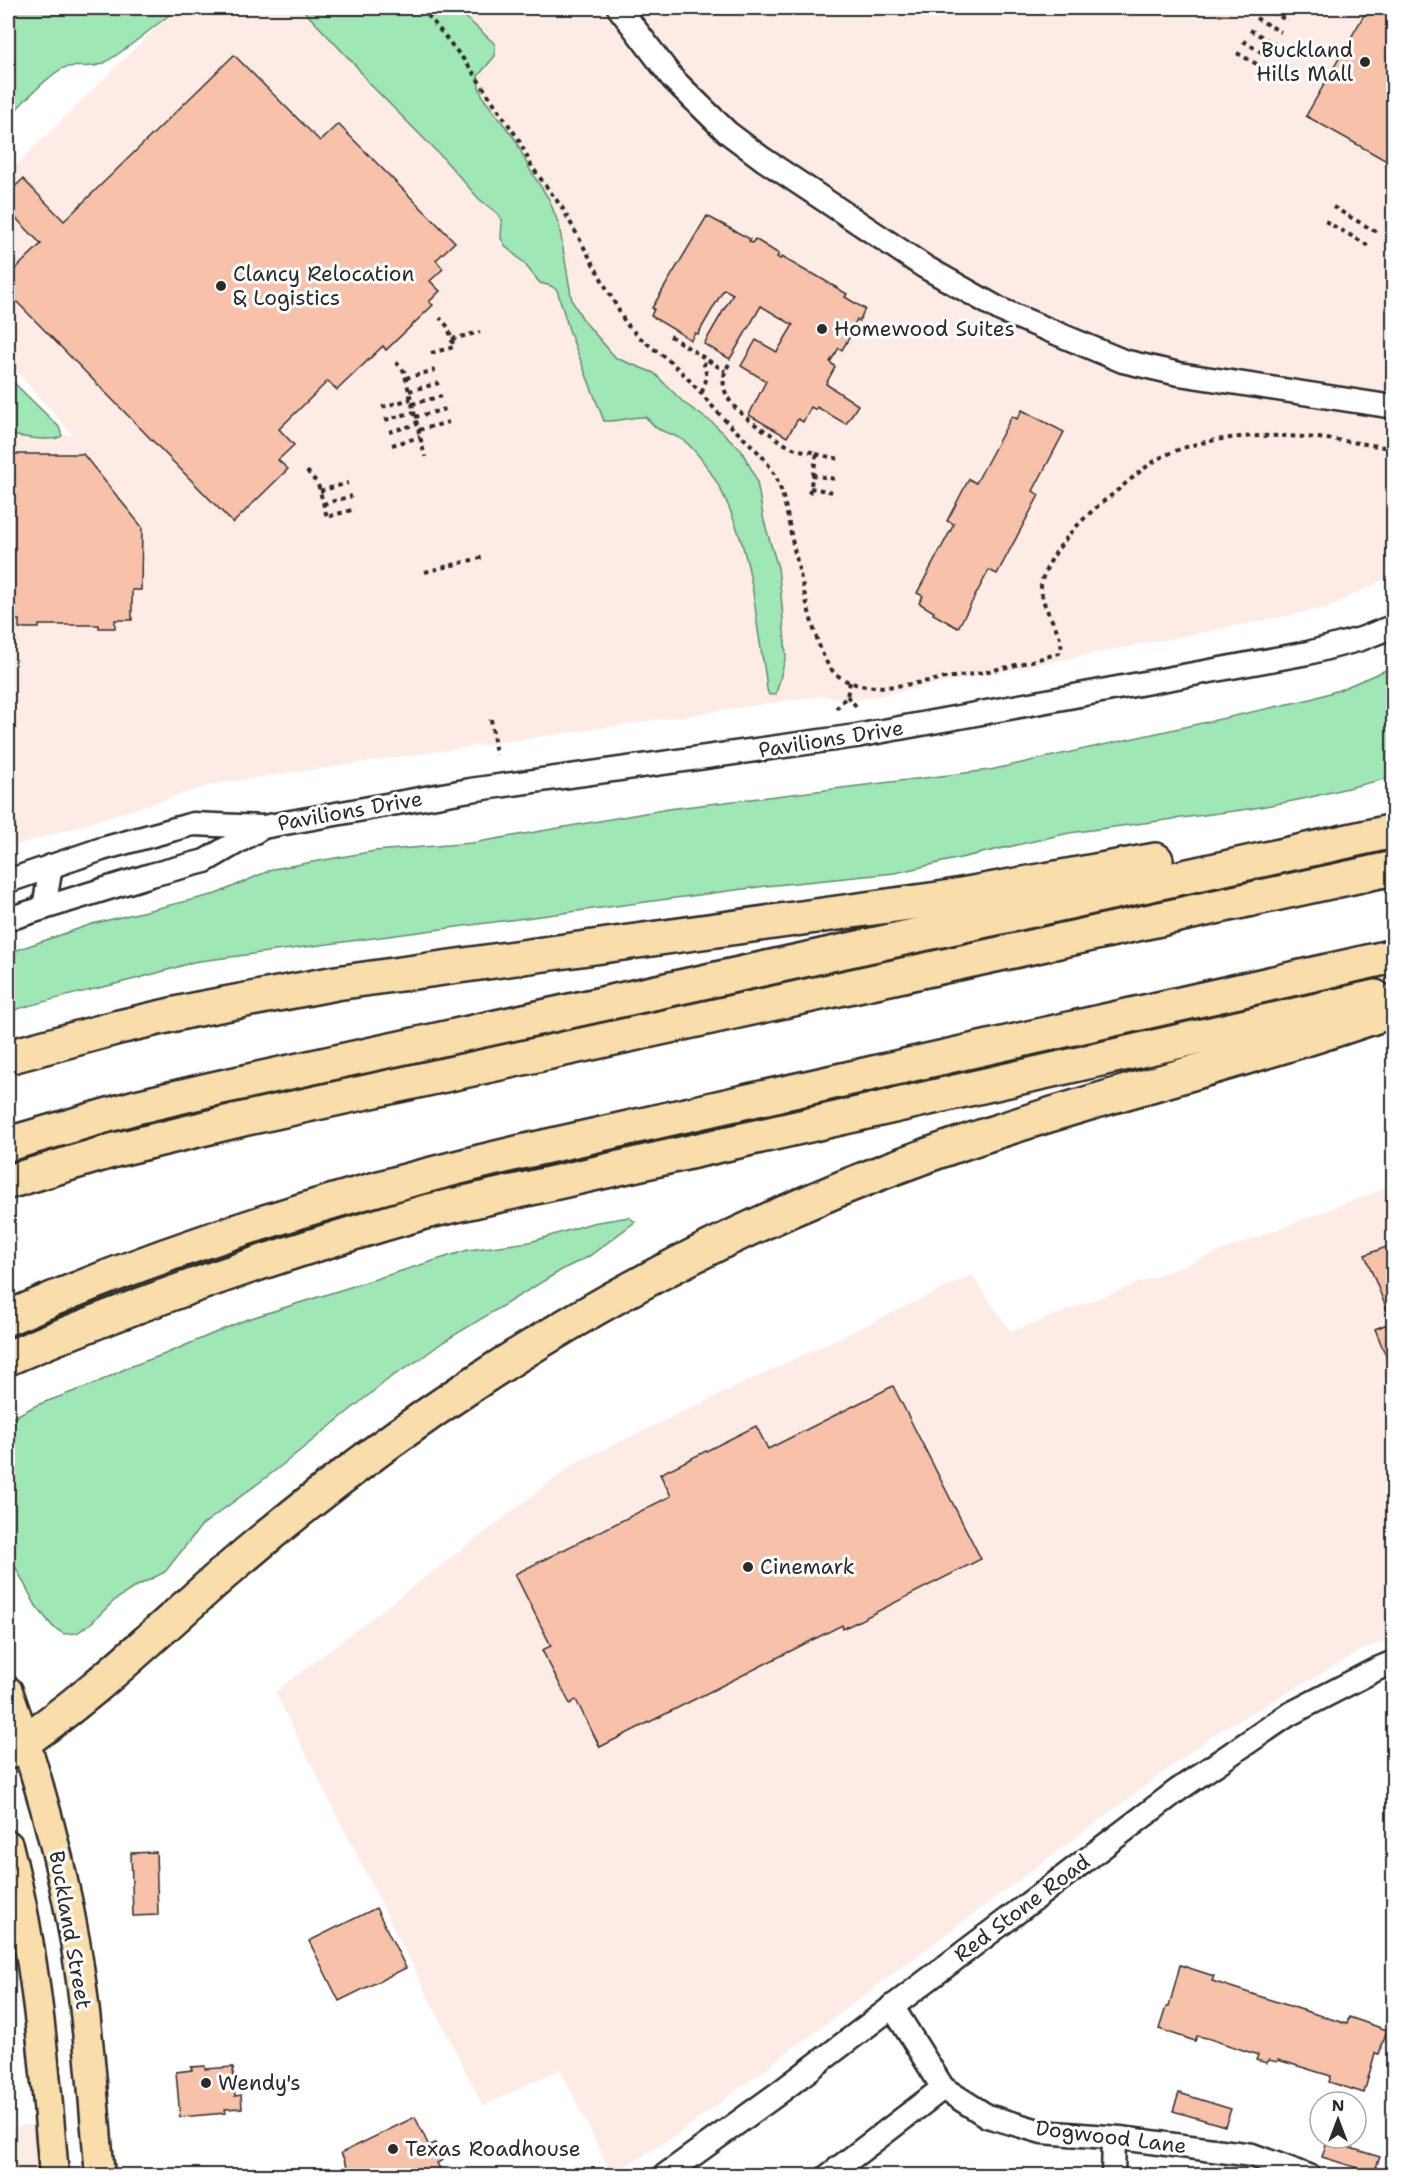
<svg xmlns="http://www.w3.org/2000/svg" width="1401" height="2183" font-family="'Shantell Sans',sans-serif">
  <rect width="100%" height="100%" fill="#fff"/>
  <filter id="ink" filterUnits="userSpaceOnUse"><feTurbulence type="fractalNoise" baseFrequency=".0167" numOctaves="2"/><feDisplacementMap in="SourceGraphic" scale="12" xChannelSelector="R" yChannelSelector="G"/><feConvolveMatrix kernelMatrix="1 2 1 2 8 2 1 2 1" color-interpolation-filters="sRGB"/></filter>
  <g filter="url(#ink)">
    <g fill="#fdece6">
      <path d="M176 8H1393V575L1326 608 856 700 821 696 214 784 8 848V435H73L8 362V173Z"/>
      <path d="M1393 1185V1639L1368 1647 1216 1733 678 2134 612 2175 560 2069 483 2106 275 1692 575 1463 972 1275 1011 1332Z"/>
      <path d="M35 2124 40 2175H8V2128Z"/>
    </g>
    <g fill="#9fe7b4" stroke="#658970" stroke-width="1.5">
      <path d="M8 8H179C153 26 133 46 104 63 92 69 79 65 67 67 55 68 17 108 8 119Z"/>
      <path d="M222 8H450L461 13 495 44V56L478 76 479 87 484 99 515 139 530 170 549 199 559 225 572 301 584 321 616 358 654 373 684 403 713 423 741 450 753 472 757 482 764 521 778 568 781 594 786 656 776 694 769 695C765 687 767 682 765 673 762 654 758 634 756 614 750 557 729 484 687 443 679 436 668 434 658 429 653 426 650 420 645 417 631 416 619 422 604 421L570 333 557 290 551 286 540 283 523 262 506 247 501 238 502 220 498 214 479 199 443 158 369 83 357 67 304 11 283 8 236 12Z"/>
      <path d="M8 377 59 427 62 436C52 443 21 436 8 435Z"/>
      <path d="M1393 667V777L1303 799 1249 809 1069 833 895 873 766 886 193 962C132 983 69 993 8 1012V953L92 924 216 894 273 869 375 851 472 843 668 809 990 770 1311 699 1339 690Z"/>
      <path d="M629 1217 635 1222 588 1257 565 1268 443 1342 419 1360 391 1377 276 1470 201 1526 165 1572 135 1587 115 1600 90 1624 77 1633 64 1634 53 1627 36 1606 8 1553V1420L37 1405 94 1384 129 1367 165 1354 245 1320 468 1250 530 1242 592 1223Z"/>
    </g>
    <g fill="#f8c1aa" stroke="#2b2b2b" stroke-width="1.5">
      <path d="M1368 8H1394V165L1306 116Z"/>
      <path d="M234 55 320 141 338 124 455 242 436 260 443 269 430 281 440 291 429 302 433 305 386 350 383 346 337 390 328 381 279 429 294 445 278 460 288 469 233 523 16 301 8 309V276L41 244 8 210V193L23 179 64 221Z"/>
      <path d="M707 216 750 239 749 241 752 243 755 239 779 254 777 257 780 259 782 257 811 274 812 273 847 294 845 297 865 309 859 321 857 319 854 325 856 326 842 350 839 348 830 362 835 367 826 384 858 405 846 424 817 407 816 410 811 407 803 422 798 419 787 437 749 415 766 381 741 366 756 340 777 352 793 325 761 306 730 359 704 344 733 294 724 289 698 334 695 333 691 340 651 316 654 309 652 308Z"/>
      <path d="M1022 410 1064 432 1033 491 1039 495 997 574 989 570 958 628 933 614 934 612 919 603 923 596 917 593 954 524 947 521 969 479 976 483 1012 416 1017 419Z"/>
      <path d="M8 454H83L142 527 141 590H132V620H115V628H99V625H39V628H19V620H8Z"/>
      <path d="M1394 1244V1376L1375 1329 1392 1322 1365 1255Z"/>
      <path d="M893 1386 981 1559 843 1629 842 1625 600 1747 576 1700 570 1704 542 1650 551 1646 515 1574 671 1496 660 1474 756 1426 768 1449Z"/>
      <path d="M156 1852 158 1915 133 1916 131 1853Z"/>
      <path d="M376 1908 406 1968 339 2001 309 1941Z"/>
      <path d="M1180 1965 1214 1976 1212 1981 1271 2000 1347 2024 1349 2017 1387 2030 1379 2054 1375 2053 1364 2093 1329 2082 1331 2076 1278 2060 1277 2062 1269 2060 1267 2063 1256 2060 1258 2055 1207 2038 1197 2036 1195 2041 1159 2029 1166 2007H1169Z"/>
      <path d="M205 2066V2069L233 2067 235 2096 241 2095 242 2108 225 2109 226 2113 180 2117 176 2072 192 2070 191 2067Z"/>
      <path d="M1179 2093 1231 2109 1225 2126 1173 2111Z"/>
      <path d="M415 2117 429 2146 435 2143 443 2160 437 2163 444 2176H352L341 2153Z"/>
      <path d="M1327 2141 1380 2157 1374 2173 1322 2157Z"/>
    </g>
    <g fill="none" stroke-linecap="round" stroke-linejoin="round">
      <g stroke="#2b2b2b" stroke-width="27">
        <g id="minor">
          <path d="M619 8 673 79 727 132 763 159 925 267 1001 310 1123 361 1179 374 1394 407"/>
          <path d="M8 881 102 849 193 824 263 827 470 790 856 736 1308 653 1361 639 1394 626"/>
          <path d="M44 908 51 866"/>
          <path d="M8 919 151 875 205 861 263 827"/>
          <path d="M892 2006 943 2088 987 2116 1042 2132 1120 2138 1252 2155 1309 2176"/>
          <path d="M664 2176 776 2095 1178 1790 1288 1715 1377 1669 1394 1662"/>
          <path d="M828 2176 943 2088"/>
          <path d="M1113 2176 1114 2138"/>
        </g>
      </g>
      <g stroke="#2b2b2b" stroke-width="33">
        <g id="major">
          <path d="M8 1691C37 1772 60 1855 75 1941 88 2018 93 2097 100 2176"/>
          <path d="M8 1845C36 1953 45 2064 54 2176"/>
        </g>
      </g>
      <g stroke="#2b2b2b" stroke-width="38">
        <g id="highway">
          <path d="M8 1057 119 1027 193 1010 336 983 945 898 1156 860"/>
          <path d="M8 1144 136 1107 208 1090 1394 831"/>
          <path d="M8 1182 115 1150 243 1119 1394 868"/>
          <path d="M8 1318C172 1246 342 1194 517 1153L1394 956"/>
          <path d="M8 1358C146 1299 281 1253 425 1212L1375 997"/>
          <path d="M8 1752C86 1702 153 1635 223 1574 306 1502 393 1436 485 1376 623 1286 772 1211 928 1155 1081 1100 1240 1064 1394 1010"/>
        </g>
      </g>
      <g stroke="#2b2b2b" stroke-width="4" stroke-dasharray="4.5 4.5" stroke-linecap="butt">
        <path d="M422 8 468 65 519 140 532 167 563 209 625 322C638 339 657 350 673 364 695 384 711 407 732 427 746 441 761 452 772 470 786 492 789 531 796 557 802 583 816 651 831 669 858 701 918 681 953 677 989 672 1024 664 1059 653 1071 637 1032 604 1043 577 1055 546 1083 517 1109 497 1126 484 1142 468 1160 458 1223 424 1325 436 1394 449"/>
        <path d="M1264 8 1288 21"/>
        <path d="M1291 8 1294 9"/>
        <path d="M1256 18 1281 32"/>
        <path d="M1250 30 1275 44"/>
        <path d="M1243 41 1268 56"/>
        <path d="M1237 53 1262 67"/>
        <path d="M1333 207 1378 233"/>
        <path d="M1325 221 1371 247"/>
        <path d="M670 336 725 371"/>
        <path d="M452 339 480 332"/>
        <path d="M431 353 454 347 448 327 440 318"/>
        <path d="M396 362 404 371 425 457"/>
        <path d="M729 364C710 395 745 419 769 433 776 438 785 445 793 448 800 451 809 451 817 453L809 495"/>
        <path d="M406 378 435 370"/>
        <path d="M409 391 439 383"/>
        <path d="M702 392 707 377 704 365 706 359"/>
        <path d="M412 404 442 396"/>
        <path d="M382 407 411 399"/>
        <path d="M415 417 446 409"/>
        <path d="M385 420 414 412"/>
        <path d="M419 430 449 422"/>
        <path d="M389 432 417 424"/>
        <path d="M392 445 420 437"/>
        <path d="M816 454 839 459"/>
        <path d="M307 471 318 484 327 517 355 509"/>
        <path d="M812 475 836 479"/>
        <path d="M810 488 833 492"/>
        <path d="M320 491 348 483"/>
        <path d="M323 504 352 496"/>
        <path d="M425 572 484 557"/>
        <path d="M847 696 856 706"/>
        <path d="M836 709 847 696 850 682"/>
        <path d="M491 719 496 755"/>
      </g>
      <use href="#minor" stroke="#fff" stroke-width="22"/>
      <use href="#major" stroke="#f9deab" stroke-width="28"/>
      <use href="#highway" stroke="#f9deab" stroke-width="33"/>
    </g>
  </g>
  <g fill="#2b2b2b" stroke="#fff" stroke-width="2">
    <circle cx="1365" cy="62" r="6"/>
    <circle cx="221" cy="286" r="6"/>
    <circle cx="822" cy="329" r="6"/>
    <circle cx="748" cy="1567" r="6"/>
    <circle cx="206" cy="2083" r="6"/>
    <circle cx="393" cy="2149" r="6"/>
  </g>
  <g text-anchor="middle" stroke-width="6" stroke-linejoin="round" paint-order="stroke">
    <g font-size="21" fill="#2b2b2b" stroke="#fff" text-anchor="start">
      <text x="1353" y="57" text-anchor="end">Buckland<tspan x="1353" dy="24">Hills Mall</tspan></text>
      <text x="233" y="281">Clancy Relocation<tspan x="233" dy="24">&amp; Logistics</tspan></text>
      <text x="834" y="336">Homewood Suites</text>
      <text x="760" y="1574">Cinemark</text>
      <text x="218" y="2090">Wendy's</text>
      <text x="405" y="2156">Texas Roadhouse</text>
    </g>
    <g font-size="21" fill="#2b2b2b" stroke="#fff">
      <text transform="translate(831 739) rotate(-9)" y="7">Pavilions Drive</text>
      <text transform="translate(350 811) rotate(-10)" y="7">Pavilions Drive</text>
      <text transform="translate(1022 1908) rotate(-37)" y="7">Red Stone Road</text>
      <text transform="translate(70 1930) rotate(80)" y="7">Buckland Street</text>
      <text transform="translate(1111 2137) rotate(7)" y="7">Dogwood Lane</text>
    </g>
  </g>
  <rect width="1401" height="2183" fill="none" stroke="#fff" stroke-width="30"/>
  <rect x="15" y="15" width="1371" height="2153" fill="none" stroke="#2b2b2b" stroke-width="2" filter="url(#ink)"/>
  <g transform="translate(1338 2120)"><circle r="28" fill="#ffffff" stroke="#aaaaaa" stroke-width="1.5"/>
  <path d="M0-4.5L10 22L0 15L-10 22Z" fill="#2b2b2b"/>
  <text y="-9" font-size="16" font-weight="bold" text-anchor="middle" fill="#2b2b2b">N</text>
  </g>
</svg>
